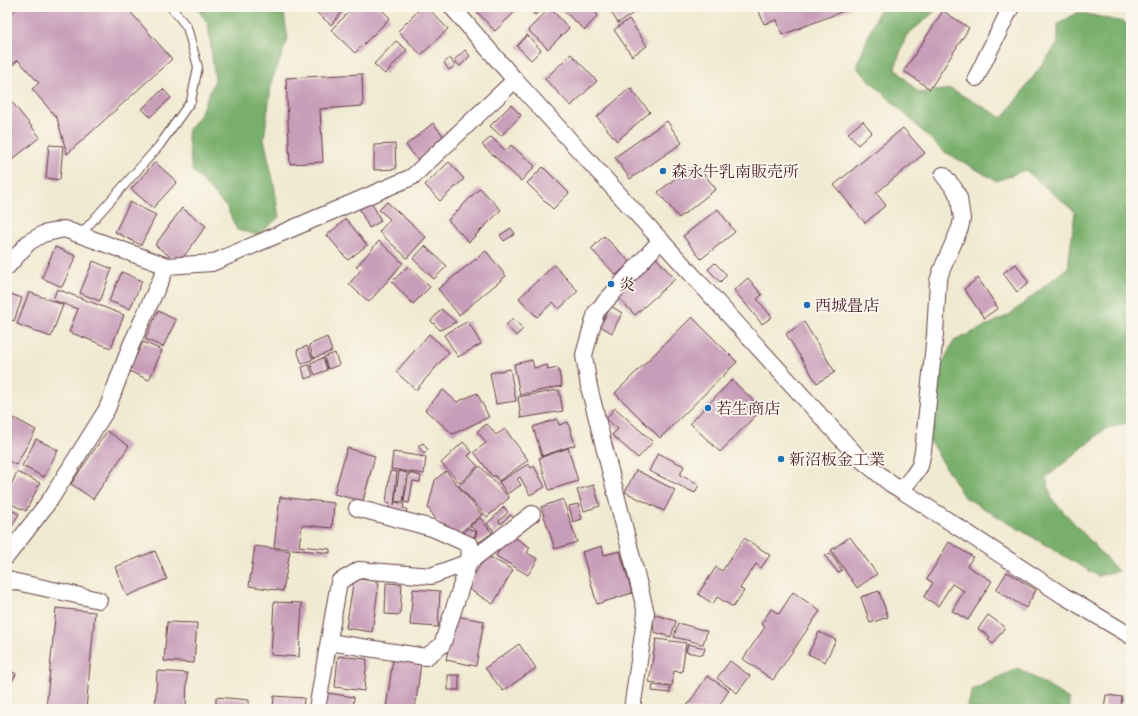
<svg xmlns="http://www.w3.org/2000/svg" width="1138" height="716" font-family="'IM FELL English','Noto Serif JP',serif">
  <rect width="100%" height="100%" fill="#fbf7ec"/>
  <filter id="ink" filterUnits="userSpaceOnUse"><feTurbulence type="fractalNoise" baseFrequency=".025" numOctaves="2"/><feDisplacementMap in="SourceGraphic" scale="8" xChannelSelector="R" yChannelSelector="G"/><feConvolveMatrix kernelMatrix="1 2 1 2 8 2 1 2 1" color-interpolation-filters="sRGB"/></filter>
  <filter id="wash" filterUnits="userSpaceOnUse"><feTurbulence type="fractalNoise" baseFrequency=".012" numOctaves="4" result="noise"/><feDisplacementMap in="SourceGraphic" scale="16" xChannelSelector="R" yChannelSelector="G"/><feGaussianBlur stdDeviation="0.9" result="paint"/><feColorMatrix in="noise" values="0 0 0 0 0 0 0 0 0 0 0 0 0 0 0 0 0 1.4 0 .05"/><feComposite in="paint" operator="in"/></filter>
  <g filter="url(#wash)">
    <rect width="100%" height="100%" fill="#f1ead2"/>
    <g fill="#78af6c" stroke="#61674c">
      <path d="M196 7H283L288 39 272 80 264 139 274 184 279 217 258 235 237 230 227 208 192 170 187 132 200 114 215 80 208 24Z"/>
      <path d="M880 7H940L906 36 895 68 919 93 951 89 1003 118 1058 43V24L1078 12 1123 22 1131 26V422L1105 429 1046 478 1052 499 1118 571 1098 576 963 496 928 438 925 396 954 341 1009 315 1068 267 1075 212 1025 170 997 181 943 151 856 67Z"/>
      <path d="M1018 668 1069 699V709H967L972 690Z"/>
    </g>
    <g id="blocks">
      <g fill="#c89db9">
        <path d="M19 7H126L172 59 67 154 57 118 32 89 39 83 18 60 10 67 7 64V14L9 16Z"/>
        <path d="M320 7H346L331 25 316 12Z"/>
        <path d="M354 7H379L390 18 355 53 331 30Z"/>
        <path d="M422 7H427L448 29 421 55 398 31Z"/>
        <path d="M482 7H520L495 31 477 12Z"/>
        <path d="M528 7H544L535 15Z"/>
        <path d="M559 7H589L598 15 585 30Z"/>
        <path d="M608 7H643L618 23Z"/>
        <path d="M770 7H854L782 35 777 20 764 24 759 11Z"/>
        <path d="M550 8 569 28 548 49 528 30Z"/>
        <path d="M943 11 969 28 930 89 904 71Z"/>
        <path d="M629 19 647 46 632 56 614 30Z"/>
        <path d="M527 35 541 50 531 60 517 46Z"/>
        <path d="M396 41 407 50 385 74 374 64Z"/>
        <path d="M465 50 470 56 460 66 454 60Z"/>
        <path d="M571 54 597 81 571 106 545 79Z"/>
        <path d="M450 58 455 66 449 70 444 63Z"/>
        <path d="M362 74 363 106 320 109 323 162 290 164 286 78Z"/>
        <path d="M630 88 650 112 617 141 597 117Z"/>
        <path d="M163 89 171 98 150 117 142 109Z"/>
        <path d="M7 96 40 137 7 164Z"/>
        <path d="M511 105 521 115 501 136 490 126Z"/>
        <path d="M667 121 682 143 630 179 615 157Z"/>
        <path d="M863 121 872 132 858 145 848 133Z"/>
        <path d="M433 123 445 138 418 160 406 145Z"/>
        <path d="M903 128 925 153 876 193 886 205 865 223 834 185Z"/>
        <path d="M491 137 506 151 511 145 535 166 521 181 482 145Z"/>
        <path d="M395 144 396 169 374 170V145Z"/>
        <path d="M49 145 63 146 60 180 46 178Z"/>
        <path d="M155 162 177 182 153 208 131 189Z"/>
        <path d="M449 162 464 179 440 201 425 185Z"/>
        <path d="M695 163 716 189 679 218 658 192Z"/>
        <path d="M543 167 569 193 553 209 527 183Z"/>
        <path d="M480 188 501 210 469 242 448 220Z"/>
        <path d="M370 199 381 221 369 228 358 206Z"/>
        <path d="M130 202 156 215 141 245 115 232Z"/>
        <path d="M387 202 426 237 407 258 379 232 390 219 379 210Z"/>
        <path d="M182 208 206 226 179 263 155 245Z"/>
        <path d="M718 209 735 232 701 259 683 236Z"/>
        <path d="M346 219 367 245 348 260 327 235Z"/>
        <path d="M511 228 515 234 504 241 500 235Z"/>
        <path d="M604 236 630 262 616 275 591 249Z"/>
        <path d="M379 241 403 263 369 302 349 284 361 270 356 267Z"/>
        <path d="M425 246 447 266 434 279 413 259Z"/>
        <path d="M55 247 76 256 62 287 42 278Z"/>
        <path d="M486 251 506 276 459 315 438 289Z"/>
        <path d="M656 258 675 279 635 315 616 295Z"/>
        <path d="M93 261 112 269 100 301 80 293Z"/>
        <path d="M715 263 727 275 720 282 708 269Z"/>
        <path d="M1016 264 1029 283 1017 292 1003 273Z"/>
        <path d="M554 265 578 291 559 309 553 302 537 317 519 298Z"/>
        <path d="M408 266 430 287 413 304 392 282Z"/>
        <path d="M122 272 142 281 130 309 109 301Z"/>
        <path d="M748 278 762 295 757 299 772 317 762 324 734 290Z"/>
        <path d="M978 278 998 308 984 318 964 289Z"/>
        <path d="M57 289 124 315 111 348 69 332 78 309 53 300Z"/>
        <path d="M29 292 63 305 51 337 17 324Z"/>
        <path d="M8 293 22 298 14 321 7 318V296Z"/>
        <path d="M611 306 622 313 612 333 600 326Z"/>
        <path d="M441 309 456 322 440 330 431 321Z"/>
        <path d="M158 311 176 320 163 347 145 339Z"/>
        <path d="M692 317 737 362 660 438 615 393Z"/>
        <path d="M513 318 523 329 516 336 506 325Z"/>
        <path d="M468 321 481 344 458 357 444 335Z"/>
        <path d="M804 322 835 372 817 383 786 334Z"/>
        <path d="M429 334 449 352 416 390 396 372Z"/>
        <path d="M327 337 332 351 314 358 309 345Z"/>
        <path d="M143 342 162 350 149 380 129 371Z"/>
        <path d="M307 346 313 359 302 364 297 350Z"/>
        <path d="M335 353 339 365 328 369 324 357Z"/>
        <path d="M323 358 327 370 315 375 310 363Z"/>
        <path d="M532 360 534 368 547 365 548 370 558 368 562 386 520 395 514 364Z"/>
        <path d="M309 365 313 376 305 379 302 367Z"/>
        <path d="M510 369 516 401 496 404 490 373Z"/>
        <path d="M732 380 762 409 720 452 690 423Z"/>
        <path d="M443 390 457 402 477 393 489 417 453 434 425 410Z"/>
        <path d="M559 390 563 411 521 418 518 397Z"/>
        <path d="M615 408 653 442 638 458 612 435 618 429 606 419Z"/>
        <path d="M14 418 36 430 16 465 7 460V430Z"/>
        <path d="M557 419 559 425 568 422 575 445 542 456 533 427Z"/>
        <path d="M487 424 496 435 505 429 528 460 499 481 495 475 493 477 474 452 486 443 477 431Z"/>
        <path d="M107 431 129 446 93 499 71 484Z"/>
        <path d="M36 439 58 450 44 477 22 466Z"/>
        <path d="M463 442 472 452 468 456 478 466 460 483 441 463Z"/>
        <path d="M423 443 428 450 424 454 418 446Z"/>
        <path d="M347 448 375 456 363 501 334 494Z"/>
        <path d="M568 448 578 481 549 490 539 458Z"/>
        <path d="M393 452 426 457 424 474 391 469Z"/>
        <path d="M658 453 684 466 680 475 699 484 695 493 649 471Z"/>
        <path d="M528 464 531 468 534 466 545 487 530 495 520 477 517 479 521 485 507 494 499 482Z"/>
        <path d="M480 466 509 498 487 517 459 486Z"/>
        <path d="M636 470 675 490 664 511 625 492Z"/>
        <path d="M390 471 397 472 394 505 395 502 404 504 403 508 407 509 406 514 389 512 390 504 386 503Z"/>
        <path d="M399 471 407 473 403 502 395 501Z"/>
        <path d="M446 471 482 515 456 536 443 529 428 508 435 480Z"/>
        <path d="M17 472 40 483 26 511 7 502V494Z"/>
        <path d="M409 473 421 476 420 482 413 481 409 503 404 502Z"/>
        <path d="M594 485 600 506 584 511 577 490Z"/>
        <path d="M280 497 334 503 332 528 302 525 299 546 330 549V553L274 547Z"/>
        <path d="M563 499 577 542 555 549 541 507Z"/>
        <path d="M578 504 582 519 573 522 569 506Z"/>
        <path d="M504 507 508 512 499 521 501 524 510 515 514 518 493 535V530L487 524Z"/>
        <path d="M7 508 19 514 12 526 7 523Z"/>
        <path d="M480 518 492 533 481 541 473 543 477 531 470 526Z"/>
        <path d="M468 528 476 532 472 540 461 535Z"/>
        <path d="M509 534 530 547 527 553 538 559 528 575 496 556Z"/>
        <path d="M850 537 877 574 857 588 831 550Z"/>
        <path d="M744 538 770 555 761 568 756 564 740 588 744 591 733 607 717 597 713 604 698 594 716 567 722 571Z"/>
        <path d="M949 542 973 557 967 566 992 581 968 620 952 611 964 591 952 584 938 606 924 597 933 583 927 579Z"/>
        <path d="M255 546 290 551 283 591 249 586Z"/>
        <path d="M602 546 604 555 620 551 632 593 597 604 582 552Z"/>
        <path d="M155 551 167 579 127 596 115 567Z"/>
        <path d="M830 553 842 570 838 573 825 556Z"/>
        <path d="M486 555 513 570 493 604 467 588Z"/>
        <path d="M1007 572 1036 590 1026 608 996 590Z"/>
        <path d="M354 578 379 582 372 632 346 628Z"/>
        <path d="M386 583 402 584 400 615 385 614Z"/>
        <path d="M413 589 440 591 438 627 410 625Z"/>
        <path d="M879 591 888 617 870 623 861 597Z"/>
        <path d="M793 592 820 611 773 680 743 659 765 627 761 624 771 609 779 614Z"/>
        <path d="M274 602 302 603 299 657 271 655Z"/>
        <path d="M56 608 95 612 86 709H46Z"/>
        <path d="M653 614 676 621 671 637 654 632Z"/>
        <path d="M988 615 1005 627 993 644 988 640 990 637 978 629Z"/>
        <path d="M455 616 484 621 476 666 446 660Z"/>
        <path d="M167 622 197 623 194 663 164 661Z"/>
        <path d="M678 623 707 631 703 644 674 637Z"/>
        <path d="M819 632 836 640 825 662 808 654Z"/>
        <path d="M656 639 686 643 682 672 674 671 672 686 649 682Z"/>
        <path d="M519 644 536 668 503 691 485 668Z"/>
        <path d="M688 644 705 648 703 655 686 652Z"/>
        <path d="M338 656 367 659 364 691 335 687Z"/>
        <path d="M393 659 421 662 415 709H386Z"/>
        <path d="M730 661 750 676 737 693 717 678Z"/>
        <path d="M7 669 16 674 7 691Z"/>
        <path d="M157 671 187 673 186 709H155Z"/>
        <rect x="448" y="675" width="11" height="15"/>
        <path d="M707 676 729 690 717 709H685Z"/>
        <path d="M653 685 670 687V693L652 691Z"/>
        <path d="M327 693 354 697 353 709H325Z"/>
        <path d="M1106 695 1122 697 1121 709H1104Z"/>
        <path d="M274 696 304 698 303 709H273Z"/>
        <path d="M216 697 249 700V709H216Z"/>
      </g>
    </g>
  </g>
  <g filter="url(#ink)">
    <use href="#blocks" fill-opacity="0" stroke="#633d44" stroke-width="1"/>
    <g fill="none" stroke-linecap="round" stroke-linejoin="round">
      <g stroke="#633d44" stroke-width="10">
        <path id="lane" d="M80 235 159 146 191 101 198 67 187 27 171 7"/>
      </g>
      <g stroke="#633d44" stroke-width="18">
        <g id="street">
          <path d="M452 7 515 80 857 456 891 484 901 490 1064 596 1131 636"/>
          <path d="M976 78 1011 7"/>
          <path d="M7 267 29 242 43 234 64 229 167 266 212 263 412 177 515 80"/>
          <path d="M901 490 913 476 920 466 923 451 935 334 938 281 942 269 960 228 962 219 959 198 954 188 943 175"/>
          <path d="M7 556 50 500 107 409 131 345 167 266"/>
          <path d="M7 579 12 581 99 600"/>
          <path d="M329 642 426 657 442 645 469 562 470 545 432 528 357 508"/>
          <path d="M317 709 339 582 359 570 431 576 469 562 532 514"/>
          <path d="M632 709 646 613 589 387 584 355 596 312 661 240"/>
        </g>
      </g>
      <use href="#lane" stroke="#fff" stroke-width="8"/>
      <use href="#street" stroke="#fff" stroke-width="16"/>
    </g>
  </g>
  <g fill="#1f6fb2" stroke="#fbf7ec" stroke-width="1.5">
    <circle cx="663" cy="171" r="4"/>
    <circle cx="611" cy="284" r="4"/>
    <circle cx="807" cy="305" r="4"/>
    <circle cx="708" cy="408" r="4"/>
    <circle cx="781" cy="459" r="4"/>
  </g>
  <g text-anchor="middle" stroke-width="3.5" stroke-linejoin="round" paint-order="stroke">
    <g font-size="16" fill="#4a1f2b" stroke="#fbf7ec" text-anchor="start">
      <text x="671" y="177">森永牛乳南販売所</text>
      <text x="619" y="290">炎</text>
      <text x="815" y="311">西城畳店</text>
      <text x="716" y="414">若生商店</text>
      <text x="789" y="465">新沼板金工業</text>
    </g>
  </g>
  <rect width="1138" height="716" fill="none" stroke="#fbf7ec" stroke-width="24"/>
</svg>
